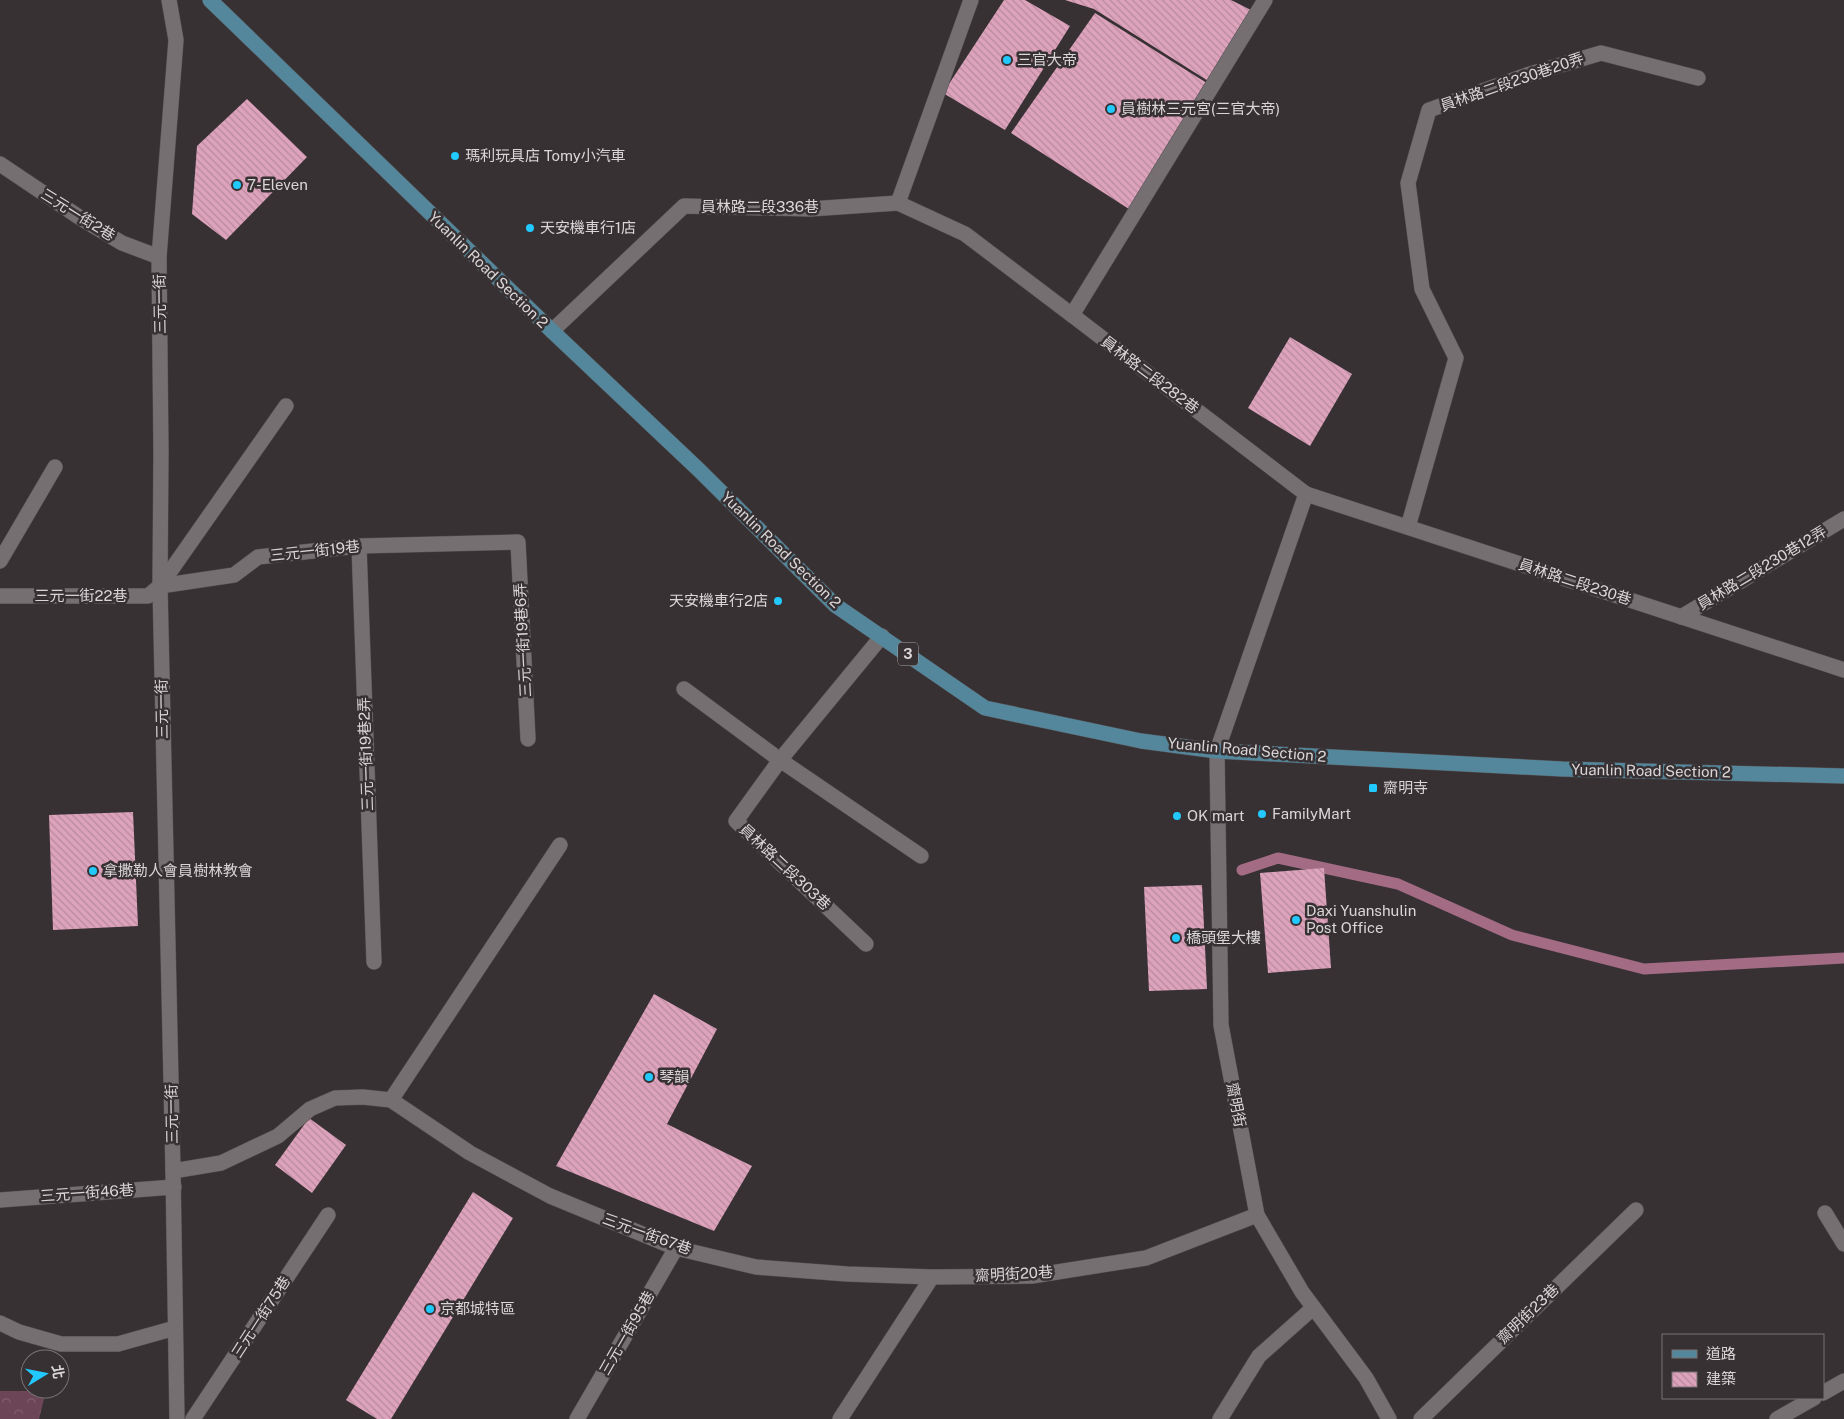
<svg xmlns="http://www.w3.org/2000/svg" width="1844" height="1419" font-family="'Public Sans','Noto Sans TC',sans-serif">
  <defs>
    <pattern id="forest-crowns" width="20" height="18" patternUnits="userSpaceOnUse" patternTransform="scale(1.25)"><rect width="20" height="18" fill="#6c4556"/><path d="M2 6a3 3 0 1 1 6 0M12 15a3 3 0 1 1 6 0" fill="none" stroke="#805f6e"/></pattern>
    <pattern id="building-back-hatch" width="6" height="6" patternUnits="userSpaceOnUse" patternTransform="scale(1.25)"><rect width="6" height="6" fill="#dea3bc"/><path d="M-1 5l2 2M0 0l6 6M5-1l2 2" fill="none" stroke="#b78a9d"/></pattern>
  </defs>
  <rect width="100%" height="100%" fill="#373133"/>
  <path fill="url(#forest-crowns)" d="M0 1391H46L39 1419H0Z"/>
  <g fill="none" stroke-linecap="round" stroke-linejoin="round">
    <path stroke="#a36c84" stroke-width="11" d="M1242 870 1278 858 1398 884 1512 935 1644 969 1844 958"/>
  </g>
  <g fill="url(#building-back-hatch)">
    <path d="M1004 0H1025L1070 26 1005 130 943 93Z"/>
    <path d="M1065 0H1231L1251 10 1213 84 1094 9Z"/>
    <path d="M1095 13 1210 85 1132 211 1011 133Z"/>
    <path d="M247 99 307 157 226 240 192 214 197 146Z"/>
    <path d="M1290 337 1352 374 1310 446 1248 408Z"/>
    <path d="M133 812 138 926 53 930 49 815Z"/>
    <path d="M1324 868 1331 968 1268 973 1260 873Z"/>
    <path d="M1202 885 1207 989 1149 991 1144 887Z"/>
    <path d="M654 994 717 1029 667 1124 752 1166 714 1231 556 1166Z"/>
    <path d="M309 1118 346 1145 312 1193 275 1165Z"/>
    <path d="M473 1192 513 1218 391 1419H377L346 1400Z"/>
  </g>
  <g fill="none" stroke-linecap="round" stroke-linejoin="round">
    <g stroke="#534e50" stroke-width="16">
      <g id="lane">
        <path d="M0 164 82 219 122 243 159 257"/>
        <path d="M898 203 971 0"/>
        <path d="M552 331 684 206 810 209 898 203 965 234 1072 315"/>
        <path d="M1306 494 1844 670"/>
        <path d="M1408 527 1456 358 1422 289 1408 183 1429 110 1527 75 1601 53 1698 78"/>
        <path d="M359 546 374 962"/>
        <path d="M0 561 55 467"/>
        <path d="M160 586 234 575 258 557 359 546 518 542 528 739"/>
        <path d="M0 596H148L160 586 286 406"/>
        <path d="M1681 617 1844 519"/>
        <path d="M684 689 780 760 921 856"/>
        <path d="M1217 751 1306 494 1072 315 1265 0"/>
        <path d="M866 944 736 821 780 760 882 636"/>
        <path d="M391 1100 560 845"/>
        <path d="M173 1171 221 1163 278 1136 310 1109 335 1098 363 1097 391 1100 470 1153 550 1196 676 1248 756 1267 847 1274 932 1277"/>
        <path d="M0 1200 174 1187"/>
        <path d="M1825 1213 1844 1244"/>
        <path d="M1823 1393 1844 1381"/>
        <path d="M193 1419 328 1215"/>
        <path d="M577 1419 676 1248"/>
        <path d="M840 1419 932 1277 1032 1276 1146 1258 1257 1215"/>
        <path d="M1220 1419 1259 1356 1313 1308"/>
        <path d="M1421 1419 1636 1210"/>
        <path d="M1777 1419 1814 1398"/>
      </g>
    </g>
    <g stroke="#534e50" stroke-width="16">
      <g id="street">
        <path d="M1217 751 1221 1025 1257 1215 1302 1292 1366 1378 1389 1419"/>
        <path d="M0 1323 19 1332 61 1344H118L175 1328"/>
      </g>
    </g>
    <g stroke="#534e50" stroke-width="16">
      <path id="secondary" d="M169 0 176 40 159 257 161 452 160 586 173 1171 177 1419"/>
    </g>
    <g stroke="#534e50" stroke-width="16">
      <path id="primary" d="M210 0 552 331 699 470 835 605 985 708 1141 741 1217 751 1562 769 1844 776"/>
    </g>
    <use href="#lane" stroke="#756f71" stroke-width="15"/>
    <use href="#street" stroke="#756f71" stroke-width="15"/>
    <use href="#secondary" stroke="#756f71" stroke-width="15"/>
    <use href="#primary" stroke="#54879c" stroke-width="15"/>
  </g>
  <g fill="#22c9fe" stroke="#373133" stroke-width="2">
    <circle cx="1007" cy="60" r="5"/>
    <circle cx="1111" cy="109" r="5"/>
    <circle cx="455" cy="156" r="5"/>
    <circle cx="237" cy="185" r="5"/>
    <circle cx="530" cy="228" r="5"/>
    <circle cx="778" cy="601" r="5"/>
    <rect x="1368" y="783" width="10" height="10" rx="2.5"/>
    <circle cx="1262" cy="814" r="5"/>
    <circle cx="1177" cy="816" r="5"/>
    <circle cx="93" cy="871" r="5"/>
    <circle cx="1296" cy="920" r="5"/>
    <circle cx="1176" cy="938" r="5"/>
    <circle cx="649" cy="1077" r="5"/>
    <circle cx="430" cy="1309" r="5"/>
  </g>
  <g text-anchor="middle" stroke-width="5" stroke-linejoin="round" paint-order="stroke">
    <rect fill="#373133" stroke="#a9a4a6" stroke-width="1" x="898" y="642.5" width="20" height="23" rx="4"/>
    <g font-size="14" font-weight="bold" fill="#dad6d8">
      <text x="908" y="659">3</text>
    </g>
    <g font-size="15" fill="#dad6d8" stroke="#373133" text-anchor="start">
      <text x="1017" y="65">三官大帝</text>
      <text x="1121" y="114">員樹林三元宮(三官大帝)</text>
      <text x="465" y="161">瑪利玩具店 Tomy小汽車</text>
      <text x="247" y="190">7-Eleven</text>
      <text x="540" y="233">天安機車行1店</text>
      <text x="768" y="606" text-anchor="end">天安機車行2店</text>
      <text x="1383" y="793">齋明寺</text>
      <text x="1272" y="819">FamilyMart</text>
      <text x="1187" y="821">OK mart</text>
      <text x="103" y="876">拿撒勒人會員樹林教會</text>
      <text x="1306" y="916">Daxi Yuanshulin<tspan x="1306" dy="17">Post Office</tspan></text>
      <text x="1186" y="943">橋頭堡大樓</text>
      <text x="659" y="1082">琴韻</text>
      <text x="440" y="1314">京都城特區</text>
    </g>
    <g font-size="15" fill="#dad6d8" stroke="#373133">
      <text transform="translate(1512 82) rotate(-19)" y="5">員林路二段230巷20弄</text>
      <text x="760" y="212">員林路二段336巷</text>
      <text transform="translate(78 215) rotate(32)" y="5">三元一街2巷</text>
      <text transform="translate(488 270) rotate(44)" y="5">Yuanlin Road Section 2</text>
      <text transform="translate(160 304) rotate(-91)" y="5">三元一街</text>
      <text transform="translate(1150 375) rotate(37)" y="5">員林路二段282巷</text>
      <text transform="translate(781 550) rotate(44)" y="5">Yuanlin Road Section 2</text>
      <text transform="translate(315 551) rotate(-6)" y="5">三元一街19巷</text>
      <text transform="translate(1762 568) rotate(-31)" y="5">員林路二段230巷12弄</text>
      <text transform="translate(1575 582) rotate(18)" y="5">員林路二段230巷</text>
      <text x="81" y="601">三元一街22巷</text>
      <text transform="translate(523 640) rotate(-93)" y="5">三元一街19巷6弄</text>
      <text transform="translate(162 709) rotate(-91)" y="5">三元一街</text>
      <text transform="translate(1247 750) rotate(5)" y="5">Yuanlin Road Section 2</text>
      <text transform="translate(366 754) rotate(-92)" y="5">三元一街19巷2弄</text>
      <text transform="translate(1651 771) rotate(1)" y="5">Yuanlin Road Section 2</text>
      <text transform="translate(785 867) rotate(43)" y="5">員林路二段303巷</text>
      <text transform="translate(1236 1105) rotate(79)" y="5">齋明街</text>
      <text transform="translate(172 1114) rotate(-91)" y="5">三元一街</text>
      <text transform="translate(87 1193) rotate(-4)" y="5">三元一街46巷</text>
      <text transform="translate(647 1234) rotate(20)" y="5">三元一街67巷</text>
      <text transform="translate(1014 1274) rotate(-3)" y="5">齋明街20巷</text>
      <text transform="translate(1528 1314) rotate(-44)" y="5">齋明街23巷</text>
      <text transform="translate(261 1317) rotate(-57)" y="5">三元一街75巷</text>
      <text transform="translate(627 1333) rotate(-60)" y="5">三元一街95巷</text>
    </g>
  </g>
  <rect x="1662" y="1334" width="162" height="65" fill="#373133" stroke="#787375"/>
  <rect x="1672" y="1350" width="25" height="8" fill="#54879c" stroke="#787375"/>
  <text x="1706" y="1359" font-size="15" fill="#dad6d8">道路</text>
  <rect x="1672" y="1372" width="25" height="15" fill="url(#building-back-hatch)" stroke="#787375"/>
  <text x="1706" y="1384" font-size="15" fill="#dad6d8">建築</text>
  <g transform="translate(45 1374) rotate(80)"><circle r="24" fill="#373133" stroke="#787375"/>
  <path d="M0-4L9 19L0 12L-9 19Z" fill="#22c9fe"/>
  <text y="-8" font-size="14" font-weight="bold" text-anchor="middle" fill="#dad6d8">北</text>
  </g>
</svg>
